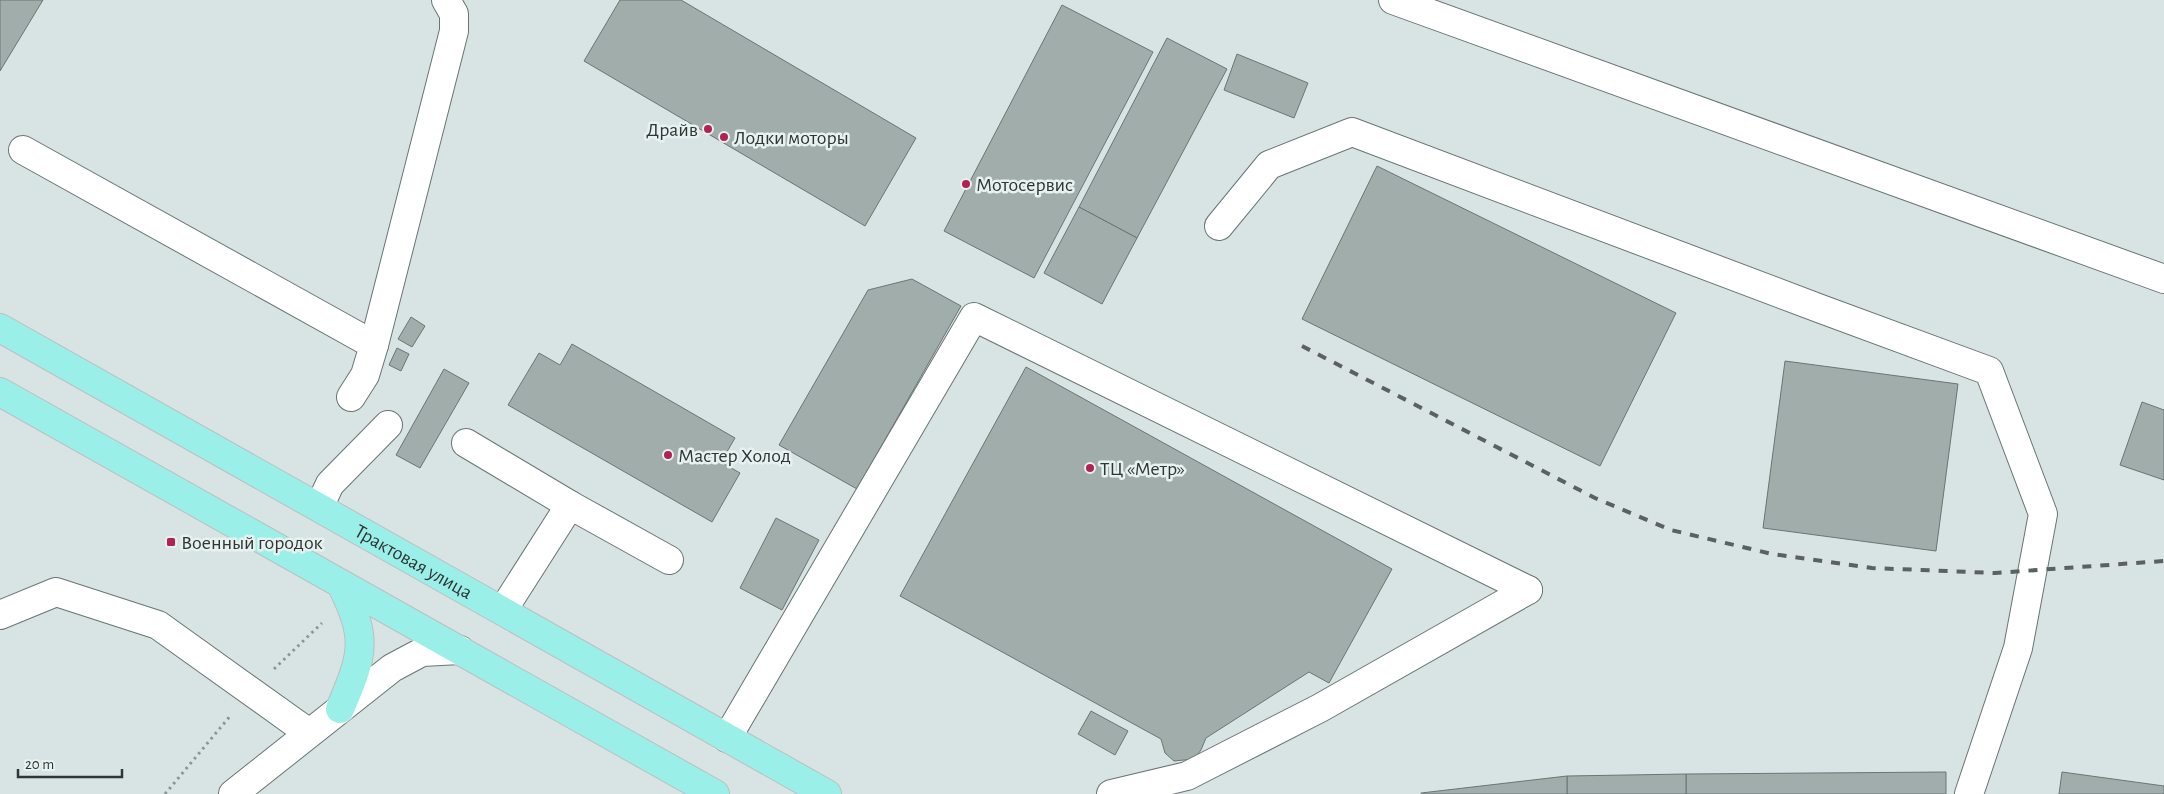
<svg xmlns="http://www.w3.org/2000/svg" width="2164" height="794" font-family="'Alegreya Sans',sans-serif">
  <rect width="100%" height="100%" fill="#d8e4e3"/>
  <g fill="#a0adab" stroke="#6a7574">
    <path d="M0 0H43L0 71Z"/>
    <path d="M620 0H681L916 138 865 226 584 61Z"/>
    <path d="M1062 5 1153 52 1034 278 944 231Z"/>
    <path d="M1167 38 1227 69 1137 238 1079 207Z"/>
    <path d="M1237 54 1308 83 1294 118 1224 90Z"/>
    <path d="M1377 166 1676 313 1600 466 1302 319Z"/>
    <path d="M1079 207 1137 238 1102 304 1044 273Z"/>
    <path d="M912 279 961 306 857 489 779 445 868 290Z"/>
    <path d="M411 317 425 326 412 347 398 339Z"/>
    <path d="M572 344 735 438 721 462 740 473 712 522 508 405 539 353 560 365Z"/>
    <path d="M397 348 409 354 401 371 389 365Z"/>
    <path d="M1785 361 1958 384 1936 551 1763 528Z"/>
    <path d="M1026 367 1392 569 1329 683 1309 672 1206 738 1201 750 1194 759 1174 761 1165 753 1161 739 900 596Z"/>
    <path d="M444 369 469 383 420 468 396 455Z"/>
    <path d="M2142 402 2164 410V480L2120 465Z"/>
    <path d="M776 518 819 540 782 610 740 588Z"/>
    <path d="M1091 711 1128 731 1115 755 1078 734Z"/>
    <path d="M1946 772V794H1686V774Z"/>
    <path d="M2062 772 2164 786V794H2059Z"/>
    <path d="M1686 774V794H1567V776Z"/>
    <path d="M1567 776V794H1421V793Z"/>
  </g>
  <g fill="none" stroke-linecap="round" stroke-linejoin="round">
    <g stroke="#697573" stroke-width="30">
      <g id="minor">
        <path d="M1393 0 2164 279"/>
        <path d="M23 150 374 345"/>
        <path d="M1219 226 1269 165 1352 132 1821 309 1989 371 2043 514 2018 648 1969 794"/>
        <path d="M351 397 365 375 374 345 454 31V14L446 0"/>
        <path d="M466 443 570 505"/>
        <path d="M319 507 330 484 388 425"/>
        <path d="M503 610 570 505 669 560"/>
        <path d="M0 615 56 592 158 625 309 733"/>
        <path d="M727 738 974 317 1528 590"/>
        <path d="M233 794 392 668 422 652 460 650"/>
        <path d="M1111 794 1187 776 1320 708 1528 590"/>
      </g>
    </g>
    <g stroke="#bdbfbe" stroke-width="30">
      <g id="major">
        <path id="s1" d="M0 328 827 794"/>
        <path d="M0 392 715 794"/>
        <path d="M340 709C364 653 368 639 341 584"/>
      </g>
    </g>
    <g stroke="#8c9594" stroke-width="3" stroke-dasharray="2.5 4" stroke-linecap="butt">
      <path d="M274 669 322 623"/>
      <path d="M165 794 231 715"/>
    </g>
    <use href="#minor" stroke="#fff" stroke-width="28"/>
    <use href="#major" stroke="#9af0e9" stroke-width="28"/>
    <path stroke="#5a6160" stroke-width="4" stroke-dasharray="9 9" stroke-linecap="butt" d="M1302 346 1595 498 1671 530 1772 554 1872 568 1995 573 2164 561"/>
  </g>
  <g fill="#b22151" stroke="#e5f2f0" stroke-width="2">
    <circle cx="708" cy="129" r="5"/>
    <circle cx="724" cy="137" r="5"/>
    <circle cx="966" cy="184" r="5"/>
    <circle cx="668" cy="455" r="5"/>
    <circle cx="1090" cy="468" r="5"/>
    <rect x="166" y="537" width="10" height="10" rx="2.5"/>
  </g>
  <g text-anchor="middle" stroke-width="5" stroke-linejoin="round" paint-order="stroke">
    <g font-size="20" fill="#313635" stroke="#e5f2f0" text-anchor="start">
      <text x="698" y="136" text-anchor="end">Драйв</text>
      <text x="734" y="144">Лодки моторы</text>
      <text x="976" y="191">Мотосервис</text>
      <text x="678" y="462">Мастер Холод</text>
      <text x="1100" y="475">ТЦ «Метр»</text>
      <text x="181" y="549">Военный городок</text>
    </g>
    <g font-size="20" fill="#313635" stroke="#e5f2f0">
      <text dy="7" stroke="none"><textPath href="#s1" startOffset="475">Трактовая улица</textPath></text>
    </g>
  </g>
  <path d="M18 769v8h104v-8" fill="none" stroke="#313635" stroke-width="2.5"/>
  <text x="25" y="769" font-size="15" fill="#313635" stroke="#e5f2f0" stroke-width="4" paint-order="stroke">20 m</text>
</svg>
